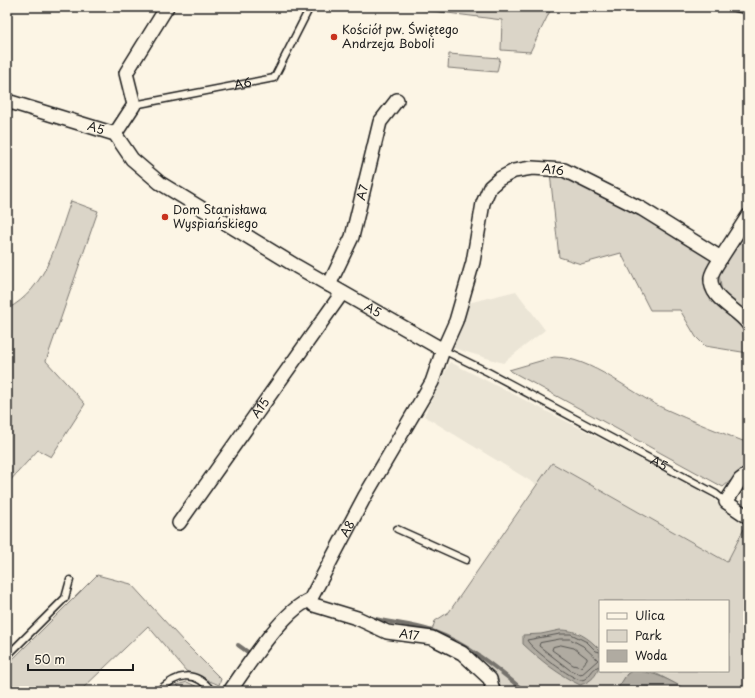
<svg xmlns="http://www.w3.org/2000/svg" width="755" height="698" font-family="'Playpen Sans',sans-serif">
  <rect width="100%" height="100%" fill="#fcf5e5"/>
  <filter id="ink" filterUnits="userSpaceOnUse"><feTurbulence type="fractalNoise" baseFrequency=".025" numOctaves="2"/><feDisplacementMap in="SourceGraphic" scale="8" xChannelSelector="R" yChannelSelector="G"/><feConvolveMatrix kernelMatrix="1 2 1 2 8 2 1 2 1" color-interpolation-filters="sRGB"/></filter>
  <g filter="url(#ink)">
    <g fill="#ebe5d6">
      <path d="M516 291 545 330 503 363 450 347 464 304Z"/>
      <path d="M450 362 703 491 746 525 728 562 552 463 537 485 424 416Z"/>
    </g>
    <g fill="#dbd5c8" stroke="#7c7872">
      <path d="M401 7H552L530 52 501 50 502 20Z"/>
      <path d="M449 54 500 58 497 72 448 68Z"/>
      <path d="M550 173 564 176 638 215 713 259 705 278 740 321 748 335V353L705 346 696 337 680 310H650L621 253 581 264 559 257Z"/>
      <path d="M71 201 98 211 46 361 85 404 51 457 38 450 7 484V309C47 289 57 240 71 201Z"/>
      <path d="M748 227V317L722 293 719 274Z"/>
      <path d="M554 357C591 357 631 393 663 408 691 421 720 432 748 443V466L723 487 509 370Z"/>
      <path d="M552 463 727 562 746 525 748 526V691H689L657 674 646 671H728V601H600V671H632L627 674 617 691H504L464 645 432 630 435 621 449 612Z"/>
      <path d="M97 575 131 584 183 641 221 679 219 685 186 671 148 626 80 691H7V665Z"/>
      <path d="M187 682 206 691H183L177 685Z"/>
    </g>
    <g fill="#b0aba1" stroke="#75726c">
      <path d="M560 630C577 630 588 637 600 650 600 667 599 679 580 685 559 675 540 660 523 644V635L541 634Z"/>
      <path d="M632 671C656 671 668 680 689 691H616L627 674Z"/>
    </g>
    <g fill="none" stroke-linecap="round" stroke-linejoin="round">
      <g stroke="#575551" stroke-width="1">
        <path d="M560 639H570L583 646 598 660 581 675 570 670 539 646 540 643Z"/>
        <path d="M561 645 574 648 587 658V660L581 667 573 665 552 650 553 647Z"/>
        <path d="M600 652 596 651 587 642 571 634H560L527 640C530 648 573 680 581 680 590 680 591 667 600 666"/>
      </g>
      <g stroke="#75726c" stroke-width="4">
        <path d="M371 618C391 623 413 624 432 631 466 643 497 668 524 691"/>
        <path d="M238 645 252 655"/>
      </g>
      <g stroke="#1c1c1c" stroke-width="9">
        <g id="service">
          <path d="M732 7 748 11"/>
          <path id="s1" d="M134 105 274 78 310 7"/>
          <path id="s2" d="M443 350 488 372 716 494 726 502"/>
          <path d="M397 529 466 560"/>
          <path d="M7 656 65 598 70 580"/>
          <path d="M158 691C177 674 194 669 212 691"/>
        </g>
      </g>
      <g stroke="#1c1c1c" stroke-width="16">
        <g id="minor">
          <path id="s3" d="M7 101 115 134 132 159 160 183 296 266 443 350"/>
          <path d="M115 134 134 105 126 73 167 7"/>
          <path d="M721 258C718 263 712 271 711 277 709 300 737 308 748 324"/>
          <path id="s4" d="M329 285 352 237 380 122 397 100"/>
          <path d="M748 474 740 480 726 502 748 517"/>
          <path id="s5" d="M179 523 342 293"/>
          <path id="s6" d="M310 600 314 605 357 618 387 632 432 638 462 653 490 679 493 691"/>
          <path id="s7" d="M230 691C245 669 285 608 310 600L365 496 432 382 443 350 456 321 473 262 483 203 490 187 499 179 514 171 532 168 564 170 642 209 721 258 748 216"/>
        </g>
      </g>
      <use href="#service" stroke="#fcf5e5" stroke-width="6"/>
      <use href="#minor" stroke="#fcf5e5" stroke-width="13"/>
    </g>
  </g>
  <g fill="#c8321e" stroke="#fcf5e5" stroke-width="1.5">
    <circle cx="334" cy="37" r="4"/>
    <circle cx="165" cy="217" r="4"/>
  </g>
  <g text-anchor="middle" stroke-width="4" stroke-linejoin="round" paint-order="stroke">
    <g font-size="12" fill="#1c1c1c" stroke="#fcf5e5" text-anchor="start">
      <text x="342" y="34">Kościół pw. Świętego<tspan x="342" dy="14">Andrzeja Boboli</tspan></text>
      <text x="173" y="214">Dom Stanisława<tspan x="173" dy="14">Wyspiańskiego</tspan></text>
    </g>
    <g font-size="12" fill="#1c1c1c" stroke="#fcf5e5">
      <text dy="4" stroke="none"><textPath href="#s1" startOffset="111">A6</textPath></text>
      <text dy="4" stroke="none"><textPath href="#s3" startOffset="93">A5</textPath></text>
      <text transform="translate(553 170) rotate(8)" y="4">A16</text>
      <text dy="4" stroke="none"><textPath href="#s4" startOffset="99">A7</textPath></text>
      <text dy="4" stroke="none"><textPath href="#s3" startOffset="428">A5</textPath></text>
      <text dy="4" stroke="none"><textPath href="#s5" startOffset="141">A15</textPath></text>
      <text dy="4" stroke="none"><textPath href="#s2" startOffset="244">A5</textPath></text>
      <text dy="4" stroke="none"><textPath href="#s7" startOffset="203">A8</textPath></text>
      <text dy="4" stroke="none"><textPath href="#s6" startOffset="107">A17</textPath></text>
    </g>
  </g>
  <rect width="755" height="698" fill="none" stroke="#fcf5e5" stroke-width="24"/>
  <rect x="12" y="12" width="731" height="674" fill="none" stroke="#1c1c1c" stroke-width="1.5" filter="url(#ink)"/>
  <rect x="599" y="600" width="130" height="72" fill="#fcf5e5" stroke="#a29e95"/>
  <rect x="607" y="613" width="20" height="6" fill="#fcf5e5" stroke="#a29e95"/>
  <text x="635" y="620" font-size="12" fill="#1c1c1c">Ulica</text>
  <rect x="607" y="630" width="20" height="12" fill="#dbd5c8" stroke="#a29e95"/>
  <text x="635" y="640" font-size="12" fill="#1c1c1c">Park</text>
  <rect x="607" y="650" width="20" height="12" fill="#b0aba1" stroke="#a29e95"/>
  <text x="635" y="660" font-size="12" fill="#1c1c1c">Woda</text>
  <path d="M28 664v6h105v-6" fill="none" stroke="#1c1c1c" stroke-width="2"/>
  <text x="34" y="664" font-size="12" fill="#1c1c1c" stroke="#fcf5e5" stroke-width="3" paint-order="stroke">50 m</text>
</svg>
